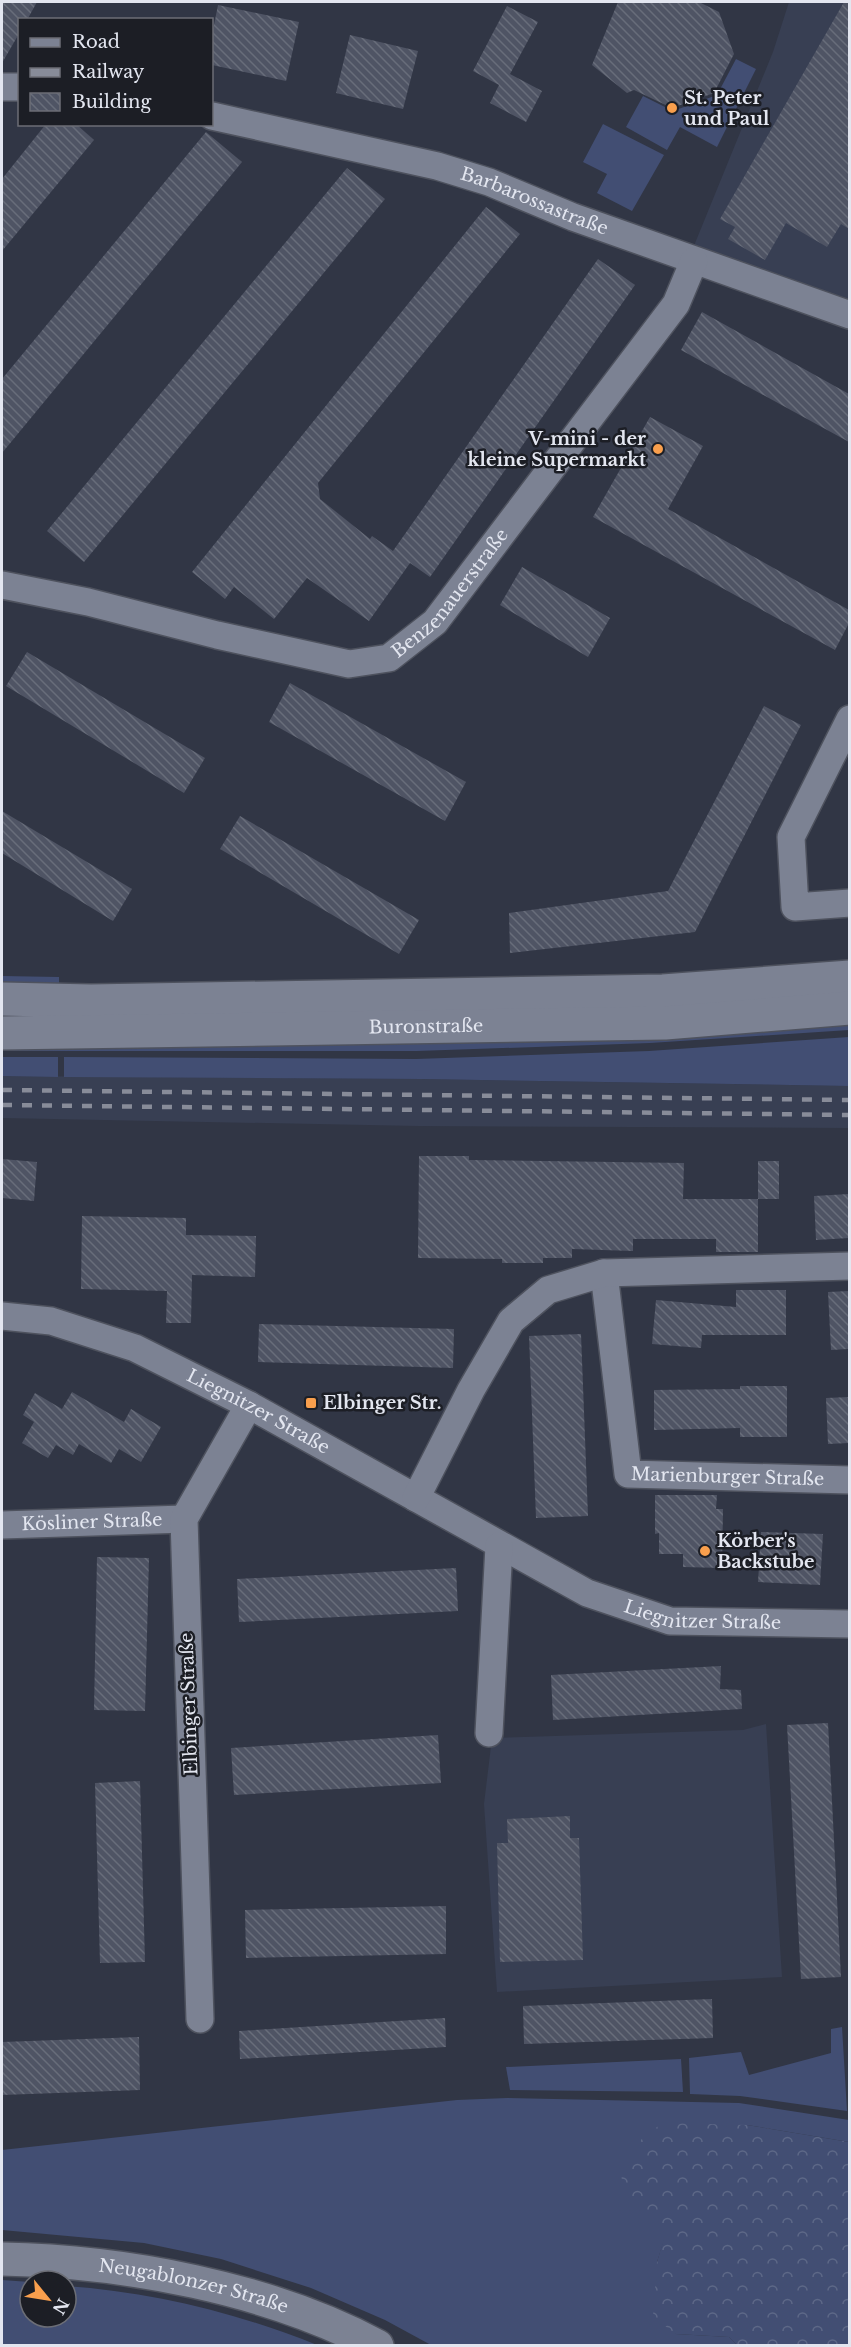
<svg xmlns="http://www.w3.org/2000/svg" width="851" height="2347" font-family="'Libre Baskerville',serif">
  <defs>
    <pattern id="forest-crowns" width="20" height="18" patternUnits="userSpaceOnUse" patternTransform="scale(1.5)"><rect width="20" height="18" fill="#424e73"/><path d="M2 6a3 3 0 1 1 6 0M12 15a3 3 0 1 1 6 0" fill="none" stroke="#5d6887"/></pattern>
    <pattern id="building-back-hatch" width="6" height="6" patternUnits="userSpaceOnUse" patternTransform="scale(1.5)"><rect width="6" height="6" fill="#4f5464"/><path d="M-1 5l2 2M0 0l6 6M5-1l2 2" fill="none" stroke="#686d7a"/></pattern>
  </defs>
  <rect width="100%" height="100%" fill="#313645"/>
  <g fill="#383f53">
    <path d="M789 2H849V308L691 253 773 52Z"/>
    <path d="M2 1076 422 1079 850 1086 849 1128 418 1126 2 1118Z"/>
    <path d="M766 1724 782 1977 497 1992 484 1804 492 1738 743 1730Z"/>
  </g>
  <g fill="#424e73">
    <path d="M736 59 756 69 717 147 680 127 667 150 626 127 643 96 673 111 717 95Z"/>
    <path d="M603 124 664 155 632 211 597 193 607 174 583 162Z"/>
    <path d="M2 976 59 977V988L2 986Z"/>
    <path d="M850 1021 849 1030 650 1043 417 1051H2V1042Z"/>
    <path d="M849 1037V1086L422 1079 64 1077V1057L416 1059 649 1051Z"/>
    <path d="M2 1057H58V1077L2 1076Z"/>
    <path d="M842 2027 847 2111 740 2096 690 2094 689 2058 741 2052 749 2075 831 2053V2029Z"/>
    <path d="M681 2059 683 2092 510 2090 506 2067Z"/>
    <path d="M507 2098 739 2103 849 2120V2142L747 2125 668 2228 657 2262 676 2334 729 2337 737 2345H431L385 2320 311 2288 221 2259 144 2243 2 2230V2150L457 2100Z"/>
    <path d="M2 2280 30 2282V2317H66V2286C152 2292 238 2313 317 2345H2Z"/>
  </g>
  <path fill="url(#forest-crowns)" d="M662 2123 747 2125 849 2142V2345H737L729 2337 676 2334 653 2317 657 2262 667 2228 630 2207 621 2176 632 2147Z"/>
  <g fill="url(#building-back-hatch)">
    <path d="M2 2H37L27 20H20V32L2 63Z"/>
    <path d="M618 2H699L719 12 734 54 714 93 672 108 634 90 627 93 592 65Z"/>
    <path d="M844 2H849V229L841 224 827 247 786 223 765 260 728 239 735 227 720 219Z"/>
    <path d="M218 5 299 22 286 81 212 65V35Z"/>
    <path d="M507 6 538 22 510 74 542 91 526 122 490 103 499 85 473 71Z"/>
    <path d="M350 35 418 51 403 109 336 93Z"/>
    <path d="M46 124H76L94 140 2 251V179Z"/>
    <path d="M206 132 242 162 2 453V379Z"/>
    <path d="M347 168 385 199 84 562 47 531Z"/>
    <path d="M486 207 520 234 318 483 320 499 370 539 372 536 393 551 598 259 635 285 430 577 410 563 369 621 307 578 274 619 234 587 225 599 192 572Z"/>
    <path d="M702 312 849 394V442L681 350Z"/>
    <path d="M650 417 703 446 668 509 849 610V623L835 650 593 517Z"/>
    <path d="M522 567 610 618 588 657 500 605Z"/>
    <path d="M27 652 205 758 184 793 6 686Z"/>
    <path d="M290 683 466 782 445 821 269 722Z"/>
    <path d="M764 706 801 725 695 932 510 953 509 913 668 891Z"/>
    <path d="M2 811 132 889 113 921 2 853Z"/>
    <path d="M240 816 419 920 399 954 220 849Z"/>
    <path d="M419 1156H469V1160L684 1163 683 1199H758V1252H716V1239H633V1251L572 1249V1258H543V1263H502V1259L418 1258Z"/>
    <path d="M2 1159 37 1162 34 1201 2 1198Z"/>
    <rect x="758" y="1161" width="21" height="38"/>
    <path d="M849 1194V1238L816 1240 814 1196Z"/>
    <path d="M82 1216 186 1218V1235L256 1236 255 1277 192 1275 191 1323H166L167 1291 81 1289Z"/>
    <path d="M736 1290H786V1335H702L701 1348 652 1344 656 1300 736 1307Z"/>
    <path d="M849 1291V1349L831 1350 828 1292Z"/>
    <path d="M259 1324 454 1329 453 1368 258 1362Z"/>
    <path d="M581 1334 588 1516 536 1518 529 1336Z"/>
    <path d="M740 1386H787V1437H740V1428L654 1430V1390L740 1389Z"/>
    <path d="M72 1392 124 1422 131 1409 161 1427 141 1462 119 1449 111 1463 79 1444 73 1455 56 1445 48 1458 22 1443 34 1422 23 1415 35 1393 62 1409Z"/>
    <path d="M849 1397V1443L828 1444 826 1398Z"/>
    <path d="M655 1495H717L716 1509H723L722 1568 683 1567V1554H659V1533L655 1534Z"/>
    <path d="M761 1532 823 1534 820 1585 758 1582Z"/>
    <path d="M97 1557 149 1558 145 1711 94 1710Z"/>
    <path d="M456 1568 458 1611 239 1622 237 1579Z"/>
    <path d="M721 1666 720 1689 741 1690 742 1709 553 1720 551 1675Z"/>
    <path d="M828 1723 841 1977 801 1979 787 1725Z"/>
    <path d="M438 1735 441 1783 234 1795 231 1748Z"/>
    <path d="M140 1781 145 1962 100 1963 95 1783Z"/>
    <path d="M570 1816V1838H579L583 1960 500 1962 497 1843H508L507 1819Z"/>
    <path d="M446 1906V1954L246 1958 245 1910Z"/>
    <path d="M712 1999 713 2038 524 2044 523 2006Z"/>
    <path d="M445 2018 446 2047 240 2059 239 2031Z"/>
    <path d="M139 2037 140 2090 2 2095V2042Z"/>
  </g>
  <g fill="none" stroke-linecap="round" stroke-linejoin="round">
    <g stroke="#4e525e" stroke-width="30">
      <g id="street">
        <path d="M2 87H20"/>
        <path id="s1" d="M212 116 437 166 489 182 573 217 850 315"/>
        <path id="s2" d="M2 585 88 602 217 635 349 664 389 658 435 622 676 304 694 261"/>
        <path d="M850 719 791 837 795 907 850 903"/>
        <path id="s3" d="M604 1273 628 1474 850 1480"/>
        <path id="s4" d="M2 1316 51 1321 135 1348 249 1405 587 1593 670 1621 850 1624"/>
        <path d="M416 1498 471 1390 511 1321 548 1290 604 1273 850 1266"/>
        <path id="s5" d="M2 1525 184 1519"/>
        <path d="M489 1733 499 1546"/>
        <path d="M200 2019 184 1519 249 1405"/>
      </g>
    </g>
    <g stroke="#4e525e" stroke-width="36">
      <g id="secondary">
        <path d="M2 999 91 1001 663 991 850 977"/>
        <path id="s6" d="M2 1033 665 1023 850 1008"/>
        <path id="s7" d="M2 2259C123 2261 269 2288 377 2346"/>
      </g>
    </g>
    <use href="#street" stroke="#7c8293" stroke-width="27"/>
    <use href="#secondary" stroke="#7c8293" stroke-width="33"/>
    <g stroke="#888c99" stroke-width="4.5" stroke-dasharray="10 10" stroke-linecap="butt">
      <path d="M2 1090 850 1100"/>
      <path d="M2 1105 850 1115"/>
    </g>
  </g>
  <g fill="#f99f4d" stroke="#1c1e25" stroke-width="2">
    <circle cx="672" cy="108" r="6"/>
    <circle cx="658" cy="449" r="6"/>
    <rect x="305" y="1397" width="12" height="12" rx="3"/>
    <circle cx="705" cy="1551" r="6"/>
  </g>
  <g text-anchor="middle" stroke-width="5" stroke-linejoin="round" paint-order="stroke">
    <g font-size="18" font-weight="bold" fill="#e3e6f0" stroke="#1c1e25" text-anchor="start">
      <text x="684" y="104">St. Peter<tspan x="684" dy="21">und Paul</tspan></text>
      <text x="646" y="445" text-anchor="end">V-mini - der<tspan x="646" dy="21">kleine Supermarkt</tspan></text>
      <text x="323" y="1409">Elbinger Str.</text>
      <text x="717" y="1547">Körber's<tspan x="717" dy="21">Backstube</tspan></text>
    </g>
    <g font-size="18" fill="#e3e6f0" stroke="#1c1e25">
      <text dy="6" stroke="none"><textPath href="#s1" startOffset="334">Barbarossastraße</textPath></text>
      <text dy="6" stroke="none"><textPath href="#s2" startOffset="486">Benzenauerstraße</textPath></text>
      <text dy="6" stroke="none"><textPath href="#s6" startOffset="424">Buronstraße</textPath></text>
      <text dy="6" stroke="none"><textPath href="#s4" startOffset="276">Liegnitzer Straße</textPath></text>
      <text dy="6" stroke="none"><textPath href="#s3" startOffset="302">Marienburger Straße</textPath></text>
      <text dy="6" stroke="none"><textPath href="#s5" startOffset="90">Kösliner Straße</textPath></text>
      <text dy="6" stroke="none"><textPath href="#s4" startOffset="771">Liegnitzer Straße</textPath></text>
      <text transform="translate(189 1704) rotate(-92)" y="6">Elbinger Straße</text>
      <text dy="6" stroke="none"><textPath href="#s7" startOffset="194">Neugablonzer Straße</textPath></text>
    </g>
  </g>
  <rect width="851" height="2347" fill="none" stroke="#e3e6f0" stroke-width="6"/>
  <rect x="18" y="18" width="195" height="108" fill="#1c1e25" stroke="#6c6e76" stroke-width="1.5"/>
  <rect x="30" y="38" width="30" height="9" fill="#7c8293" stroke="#6c6e76" stroke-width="1.5"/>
  <text x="72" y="48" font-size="18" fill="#e3e6f0">Road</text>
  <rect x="30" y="68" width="30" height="9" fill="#888c99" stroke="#6c6e76" stroke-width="1.5"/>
  <text x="72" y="78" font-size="18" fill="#e3e6f0">Railway</text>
  <rect x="30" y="93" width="30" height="18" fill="url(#building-back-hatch)" stroke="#6c6e76" stroke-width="1.5"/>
  <text x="72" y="108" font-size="18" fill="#e3e6f0">Building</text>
  <g transform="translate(48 2299) rotate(120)"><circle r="28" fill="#1c1e25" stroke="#6c6e76" stroke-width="1.5"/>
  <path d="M0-4.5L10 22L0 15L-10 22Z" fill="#f99f4d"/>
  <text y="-9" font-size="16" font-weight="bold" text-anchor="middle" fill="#e3e6f0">N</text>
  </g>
</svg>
